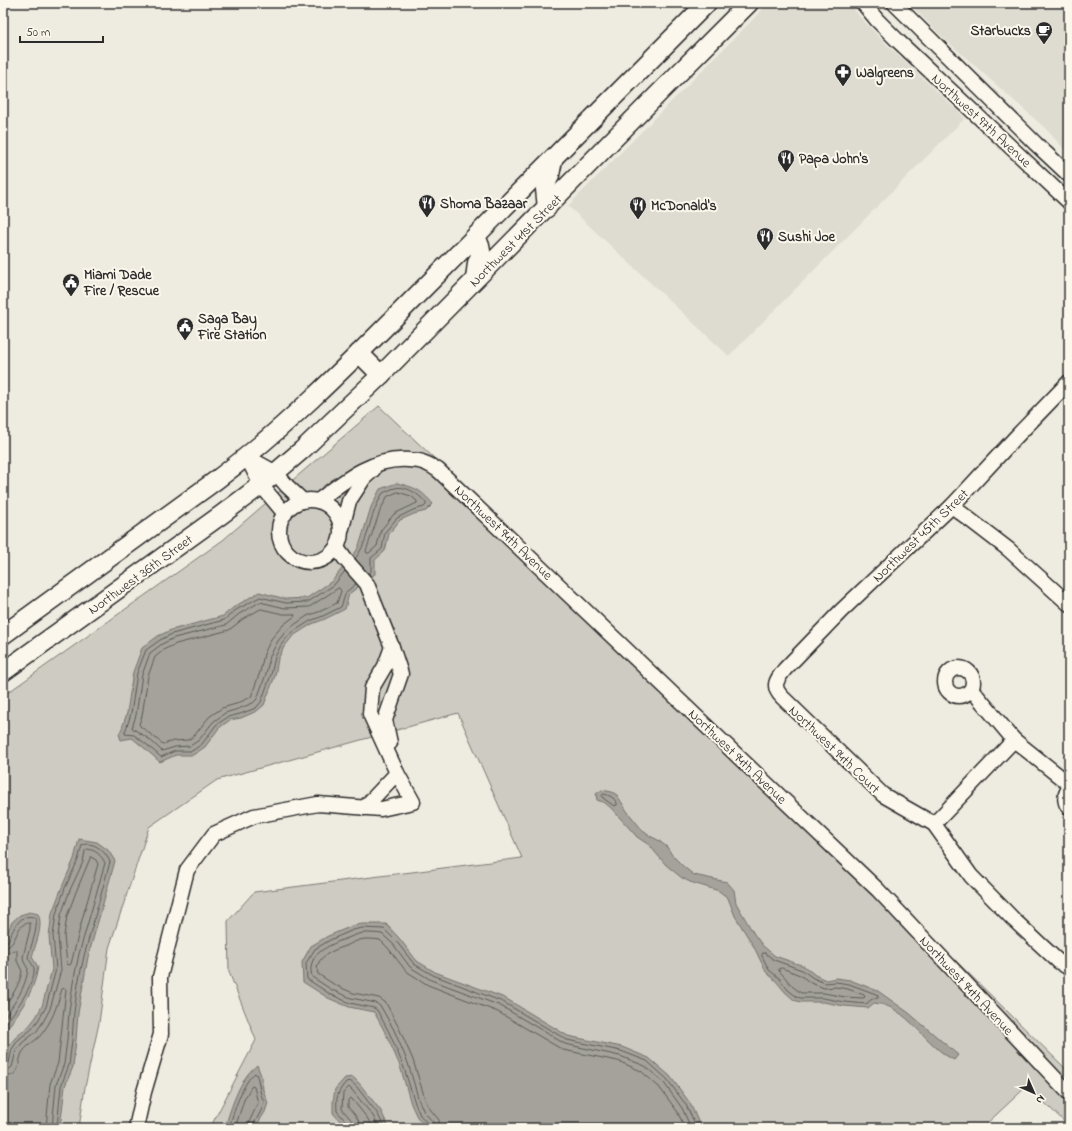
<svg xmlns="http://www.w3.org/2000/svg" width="1072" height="1131" font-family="'Indie Flower',sans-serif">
  <rect width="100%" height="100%" fill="#eeebe0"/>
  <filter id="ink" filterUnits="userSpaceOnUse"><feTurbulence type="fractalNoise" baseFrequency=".025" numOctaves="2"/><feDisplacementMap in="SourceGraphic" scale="8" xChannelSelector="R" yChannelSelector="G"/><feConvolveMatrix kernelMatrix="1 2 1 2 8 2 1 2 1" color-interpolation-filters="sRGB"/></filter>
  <g filter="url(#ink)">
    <g fill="#dedbd1">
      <path d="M769 3H849L860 17 883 41 965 118 729 356 568 206Z"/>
      <path d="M909 3H1069V148L1066 151 1045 128 938 33Z"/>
    </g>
    <path fill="#cecbc2" stroke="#7c7b76" d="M379 406 720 729 1069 1072V1126L1027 1086 982 1128H210L256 1040 229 972 228 921 254 892 522 858 458 713 217 780 149 827 109 948 99 1023 85 1087 79 1128H3V696L223 540Z"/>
    <g fill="#a4a29a" stroke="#74726e">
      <path d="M397 483C416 488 420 489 433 504L426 511 414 514 400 520 389 534 385 551 375 560V574L349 594 345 609 325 619 312 624 293 636 284 647 278 659 275 676 264 705 257 711 241 718 230 720 219 728 205 747 193 755H176L160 762 143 747 132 738 121 740 119 734 122 728 127 713 133 672 142 648 158 636 171 630 223 616 234 607 259 592 286 599 307 598 332 581 357 550 361 540 371 507 380 489Z"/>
      <path d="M602 790 612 792 617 795 627 811 643 831 650 836 658 840 667 847 672 855 684 867 694 875 727 882 734 890 736 903 754 934 763 946 775 956 804 966 815 975 826 980 836 978 850 980 878 991 909 1013 958 1055 954 1060C926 1047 907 1005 874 1003L868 1008 844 1006 823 1002H800L794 1000 785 992 776 981 766 972 754 947 735 916 728 898 719 891 690 882 682 878 666 865 649 845 637 837 629 828 611 808 605 803 597 800 596 794Z"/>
      <path d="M79 839 97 842 108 850 115 861 88 957 78 1013 76 1040 73 1067 65 1086 60 1128H3V1072L7 1047 16 1037 29 1026 36 1017 42 1006 52 969 49 936 52 913 62 887 74 859Z"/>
      <path d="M30 912 38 914C44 926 35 945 32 957L38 967C34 994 18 1013 3 1034V942L12 922 20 915Z"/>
      <path d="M362 924H386L399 938 417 961 435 972 505 998 568 1036 622 1047 649 1058 670 1076 690 1103 701 1128H427L417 1117 411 1104 400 1066 386 1034 374 1012 349 1007 328 998 303 982 302 962 311 946 328 936 352 926Z"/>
      <path d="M257 1065 262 1078 263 1090 268 1103 265 1112 258 1123V1128H225C229 1113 238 1086 248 1074 250 1071 254 1068 257 1065Z"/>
      <path d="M353 1077 359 1083 381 1111 389 1128H346L333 1113V1102L335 1089 345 1078Z"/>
    </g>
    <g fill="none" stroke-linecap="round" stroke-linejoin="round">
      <g stroke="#5b5b57" stroke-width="1">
        <path d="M398 492 411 496 417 501V503L394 514 381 530 377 546 369 553H367L366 551 380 511 387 497Z"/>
        <path d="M355 559C367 544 368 526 375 509 377 504 380 498 383 493 387 491 391 489 395 488 406 485 420 495 426 503V505L424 507 413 510 397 518 385 532 382 549 371 558V571L369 574"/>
        <path d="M345 571 334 585 308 602 286 603 260 597 236 610 224 620 172 634 160 640 146 650 137 673 131 714 125 732V734L134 735 146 744 161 757 175 751H192L202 744 216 725 228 717 240 714 256 708 261 702 271 675 275 657 281 645 290 634 310 621 323 616 341 607 346 592 356 584"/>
        <path d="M339 588 341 591 337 603 321 611 307 616 287 630 278 641 270 656 266 674 257 699 253 703 238 709 225 713 213 722 199 740 190 746 175 747 162 751 149 739 132 728 136 715 142 675 150 653 162 644 174 638 226 625 239 614 260 602 285 608 309 607Z"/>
        <path d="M261 609 283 614H294L295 616 283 625 271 639 264 654 260 672 251 697 236 704 222 708 209 717 194 736 188 740 174 741 163 744 140 726 139 724 142 716 148 676 155 657 165 649 176 644 229 630 243 619Z"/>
        <path d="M604 794C611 796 613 797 617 803V805L614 806 603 798 602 796Z"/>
        <path d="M91 857 96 860 98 864 83 916 71 964 69 965 67 964 64 936 67 916 76 892Z"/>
        <path d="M3 943 8 941C13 930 20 911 36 918 38 930 31 945 28 957 29 961 33 964 34 968 36 984 12 1015 3 1027"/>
        <path d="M3 948C19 947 14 922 30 923V929L23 957 24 962 28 969C26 988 14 1004 3 1019"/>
        <path d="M763 953H765L774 960 802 970 813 978 825 983 836 982 849 984 876 994 878 996V998L872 999 866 1004 844 1002 823 998H800L796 996 788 990 779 978 769 970 762 956Z"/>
        <path d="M3 954C8 954 13 949 17 950V961L22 971C20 985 11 997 3 1008"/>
        <path d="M782 968 800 975 811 983 824 988 836 987 848 989 864 995 865 997 863 998 845 997 824 993H801L792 986 783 975 779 971V969Z"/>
        <path d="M3 1066 6 1065 9 1063 12 1049 19 1039 32 1029 39 1019 46 1007 56 969 53 936 56 914 65 888 78 860 82 845C94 841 105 851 110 862L84 956 78 984 74 1012 72 1040 69 1065 61 1086 57 1128"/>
        <path d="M3 1071 8 1070 12 1067 16 1051 22 1043 36 1032 43 1022 50 1009 61 970 58 936 61 915 70 890 83 862 85 851 87 849C96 850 101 855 105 863L79 954 73 983 69 1012 67 1040 64 1064 56 1085 52 1128"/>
        <path d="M3 1077C22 1076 17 1064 22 1053 26 1046 34 1042 40 1036 52 1022 57 1006 62 989L65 988 66 990 58 1063 50 1084 46 1128"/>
        <path d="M229 1128C233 1114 243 1081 255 1073L256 1074 258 1079 260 1091 264 1103 261 1111 255 1122 254 1128"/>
        <path d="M235 1128 244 1100 251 1087 252 1086 254 1087 258 1103 250 1120 249 1128"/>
        <path d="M349 1128 348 1124 337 1111C336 1097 337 1093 346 1082L350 1081 356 1086 377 1113 385 1128"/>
        <path d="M354 1128 353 1122 342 1109 343 1093 349 1087 352 1090 373 1116 379 1128"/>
        <path d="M360 1128C360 1119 354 1114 348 1107V1100L350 1098 352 1099 368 1119 372 1128"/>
        <path d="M429 1128V1125L420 1115 415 1103 403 1065 389 1032 377 1010 374 1008 350 1003 330 994 307 979 306 963 315 949 330 940 353 930 362 928 384 929 396 941 414 964 433 975 503 1002 567 1040 621 1051 647 1061 667 1079 686 1105 697 1128"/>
        <path d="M434 1128 433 1122 424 1112 419 1101 408 1063 394 1030 381 1007 376 1003 351 998 332 990 312 977C306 955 326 947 342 940 349 938 356 934 363 933 369 933 376 933 382 934L393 944 410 967 431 980 501 1006 565 1044 620 1056 645 1066 664 1083 682 1108 691 1128"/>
        <path d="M440 1128 439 1120 430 1109 425 1099 413 1060 399 1028 386 1003 379 998 353 993 335 985 318 974C313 957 334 950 346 946 352 943 357 940 364 939 369 939 374 939 380 940L388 948 406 971 428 985 498 1012 563 1050 618 1061 641 1071 659 1087 677 1111 685 1128"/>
      </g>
      <g stroke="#2b2b2b" stroke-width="17">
        <g id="minor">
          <path d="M863 3 877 20 898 41 1069 202"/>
          <path d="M894 3 1036 144 1069 175"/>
          <path d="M1069 382 1015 438 952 506 841 611 785 669C777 679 771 686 782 697L883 795 934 824 971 876 1014 920 1058 961 1069 968"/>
          <path d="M247 457 276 473 287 486 303 501"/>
          <path d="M247 457 261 485 285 514"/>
          <circle cx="310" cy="531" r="31"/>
          <path d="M318 501C345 480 373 457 409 460 413 461 418 460 422 462 427 463 433 467 438 470L878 890 1069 1093"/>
          <path d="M952 506 1008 549 1069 604"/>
          <path d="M342 528 349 501 364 478 373 470"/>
          <path d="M337 548 345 559 367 584 392 647 401 674 385 720 390 743"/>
          <circle cx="959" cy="682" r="14"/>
          <path d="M972 690 1014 740 1069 784"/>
          <path d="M1069 789C1064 795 1064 802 1069 808"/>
          <path d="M364 808 397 773"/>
          <path d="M934 824 1014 740"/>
          <path d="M136 1128 144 1092 161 1034 160 977 187 870 214 834 254 816 318 804 381 809 413 802 397 773 370 714 372 688 385 666 392 647"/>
        </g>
      </g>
      <g stroke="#2b2b2b" stroke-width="21">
        <g id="major">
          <path d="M547 208 545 189 548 180 550 175 553 160"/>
          <path d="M475 279 477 263 479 258 481 251 480 246 476 236"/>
          <path d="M359 353 381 375"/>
          <path d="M3 635 215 481C295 421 364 348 435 277 526 186 616 94 707 3"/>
          <path d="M3 672 221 515 261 485 302 450 381 375 666 86 749 3"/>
        </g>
      </g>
      <use href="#minor" stroke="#fbf7ec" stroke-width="14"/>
      <use href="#major" stroke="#fbf7ec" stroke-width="18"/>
    </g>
  </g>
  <defs>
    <g id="cafe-pin" transform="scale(0.9)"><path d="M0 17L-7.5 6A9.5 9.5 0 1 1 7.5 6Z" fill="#2b2b2b" stroke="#fbf7ec"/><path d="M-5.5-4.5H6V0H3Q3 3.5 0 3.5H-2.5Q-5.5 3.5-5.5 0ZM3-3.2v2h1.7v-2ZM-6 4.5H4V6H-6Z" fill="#fff"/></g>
    <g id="pharmacy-pin" transform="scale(0.9)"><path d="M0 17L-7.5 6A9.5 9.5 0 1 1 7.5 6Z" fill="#2b2b2b" stroke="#fbf7ec"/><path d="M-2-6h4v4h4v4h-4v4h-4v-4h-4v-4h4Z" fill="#fff"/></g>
    <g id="restaurant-pin" transform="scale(0.9)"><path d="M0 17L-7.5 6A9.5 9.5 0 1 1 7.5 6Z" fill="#2b2b2b" stroke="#fbf7ec"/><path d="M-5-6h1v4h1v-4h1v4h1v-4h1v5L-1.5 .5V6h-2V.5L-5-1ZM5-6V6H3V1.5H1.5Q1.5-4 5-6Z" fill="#fff"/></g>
    <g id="civic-pin" transform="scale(0.9)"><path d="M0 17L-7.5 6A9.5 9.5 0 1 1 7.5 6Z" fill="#2b2b2b" stroke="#fbf7ec"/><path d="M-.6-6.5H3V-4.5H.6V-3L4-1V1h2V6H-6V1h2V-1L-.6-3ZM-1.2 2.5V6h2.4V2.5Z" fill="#fff"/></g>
  </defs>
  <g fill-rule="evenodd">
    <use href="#cafe-pin" x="1044" y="30"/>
    <use href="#pharmacy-pin" x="843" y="72"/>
    <use href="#restaurant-pin" x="786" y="158"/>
    <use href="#restaurant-pin" x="427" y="203"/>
    <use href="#restaurant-pin" x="638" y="205"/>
    <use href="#restaurant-pin" x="765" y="236"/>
    <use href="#civic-pin" x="71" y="282"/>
    <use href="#civic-pin" x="185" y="326"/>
  </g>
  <g text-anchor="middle" stroke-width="4" stroke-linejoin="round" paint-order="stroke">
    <g font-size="14" font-weight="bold" fill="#2b2b2b" stroke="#fbf7ec" text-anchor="start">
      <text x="1031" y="35" text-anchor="end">Starbucks</text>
      <text x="856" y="77">Walgreens</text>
      <text x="799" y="163">Papa John's</text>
      <text x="440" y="208">Shoma Bazaar</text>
      <text x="651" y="210">McDonald's</text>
      <text x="778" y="241">Sushi Joe</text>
      <text x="84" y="279">Miami Dade<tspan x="84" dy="16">Fire / Rescue</tspan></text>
      <text x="198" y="323">Saga Bay<tspan x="198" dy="16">Fire Station</tspan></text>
    </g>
    <g font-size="14" fill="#2b2b2b" stroke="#fbf7ec">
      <text transform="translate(982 120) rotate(43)" y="5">Northwest 97th Avenue</text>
      <text transform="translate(515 240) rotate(-45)" y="5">Northwest 41st Street</text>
      <text transform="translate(504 532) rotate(44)" y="5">Northwest 94th Avenue</text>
      <text transform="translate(920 535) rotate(-44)" y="5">Northwest 45th Street</text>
      <text transform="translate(140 574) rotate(-36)" y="5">Northwest 36th Street</text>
      <text transform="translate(835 749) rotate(44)" y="5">Northwest 94th Court</text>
      <text transform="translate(738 756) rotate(44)" y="5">Northwest 94th Avenue</text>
      <text transform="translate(967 985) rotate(47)" y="5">Northwest 94th Avenue</text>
    </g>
  </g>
  <rect width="1072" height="1131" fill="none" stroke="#fbf7ec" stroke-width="16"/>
  <rect x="8" y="8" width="1056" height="1115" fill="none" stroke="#2b2b2b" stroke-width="1.5" filter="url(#ink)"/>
  <g transform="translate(1034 1093) rotate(135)" stroke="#fbf7ec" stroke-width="3" paint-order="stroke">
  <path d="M0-3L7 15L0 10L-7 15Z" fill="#2b2b2b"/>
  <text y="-6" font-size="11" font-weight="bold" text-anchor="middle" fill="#2b2b2b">N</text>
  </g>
  <path d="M20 36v6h83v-6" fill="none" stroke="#2b2b2b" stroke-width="2"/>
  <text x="26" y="36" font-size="12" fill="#2b2b2b" stroke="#fbf7ec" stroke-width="3" paint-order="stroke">50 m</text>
</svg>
